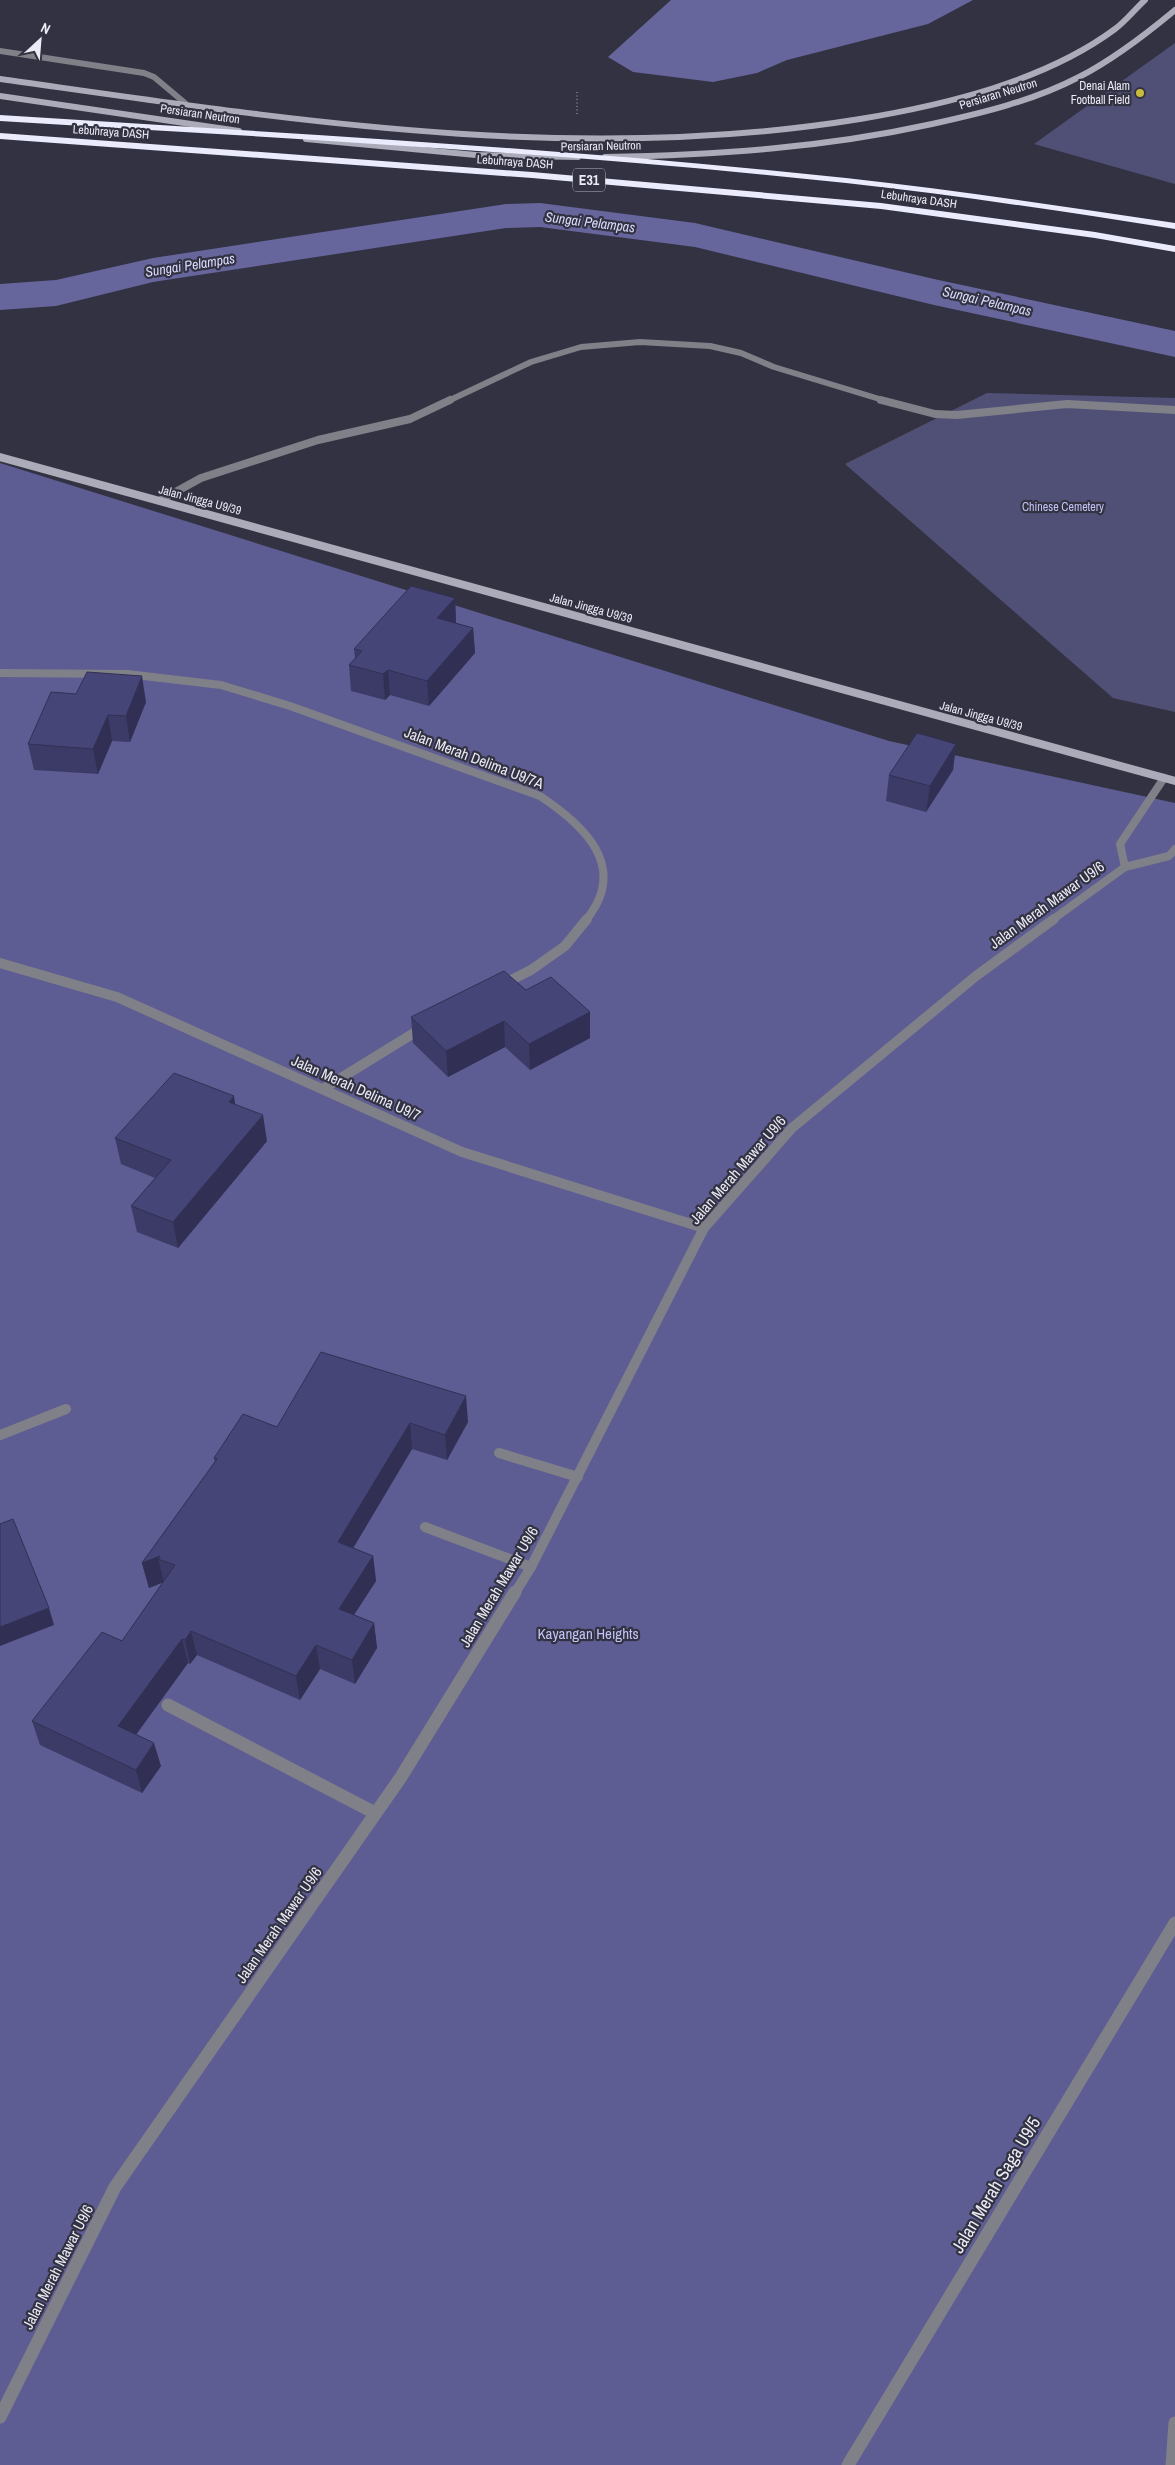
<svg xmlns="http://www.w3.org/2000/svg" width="1175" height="2465" font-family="'Archivo Narrow',sans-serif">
  <rect width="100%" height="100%" fill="#323242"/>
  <g fill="#505077">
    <path d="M1175 43V184L1034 144Z"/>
    <path d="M987 393 1175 398V712L1113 698 845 464Z"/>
  </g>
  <path fill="#5e5d93" d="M0 463 889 741 1175 803V2465H0Z"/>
  <path fill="#66659c" d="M671 0H973L928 24 787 60 757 73 713 82 633 72 608 57Z"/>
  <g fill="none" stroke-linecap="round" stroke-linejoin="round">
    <path fill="#66659c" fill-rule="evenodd" d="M540 203 695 223 934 279 1175 331V357L934 305 695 247 540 227 506 228 153 282 56 306 0 310V284L56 280 153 258 506 204Z"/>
    <path stroke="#727280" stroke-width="2" stroke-dasharray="1 2.5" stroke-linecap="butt" d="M577 92V116"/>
    <g stroke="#808089" stroke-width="6">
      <path d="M0 51 144 73 154 77 185 103"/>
      <path d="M448 401 531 362 581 347 640 342 710 346 741 353 774 367 886 401"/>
    </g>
    <g stroke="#808089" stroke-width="8">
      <path d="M881 400 935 414 957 415 1067 404 1175 410"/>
      <path d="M161 500 201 478 318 440 410 419 450 400"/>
    </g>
    <g stroke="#808089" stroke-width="8">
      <path d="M0 673 127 674 221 685 290 706 540 796C585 826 629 867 586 920"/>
      <path d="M1125 867 1120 844 1164 778"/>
      <path d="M1052 920 1125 867 1169 856 1175 849"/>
    </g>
    <g stroke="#808089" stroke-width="10">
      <path d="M0 963 117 997 462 1152 704 1228"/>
      <path d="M503 984 531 970 565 946 587 919"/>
      <path d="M323 1089 422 1028"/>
      <path d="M0 1435 66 1409"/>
      <path d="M499 1453 578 1477"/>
      <path d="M425 1527 531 1567"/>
      <path d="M515 1593 531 1567 704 1228 792 1128 976 976 1054 919"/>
    </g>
    <g stroke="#808089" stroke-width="13">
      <path d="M168 1705 375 1813"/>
      <path d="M0 2417 115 2187 401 1777 515 1592"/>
      <path d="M848 2465 1175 1923"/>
      <path d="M1172 2465 1175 2423"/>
    </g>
    <g stroke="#ababb9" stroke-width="6">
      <path d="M0 79C286 119 572 166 860 119 945 105 1045 81 1115 29 1126 21 1135 9 1145 0"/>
      <path d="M0 96 239 131"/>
      <path d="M306 139 476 155 578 157"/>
      <path d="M605 157C716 155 823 148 932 124 982 113 1033 101 1079 77 1114 59 1145 35 1175 10"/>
    </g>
    <path stroke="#ababb9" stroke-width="8" d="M0 457 1175 781"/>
    <g fill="#eaebfc" fill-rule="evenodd">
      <path d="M0 115C282 133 565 148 846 178 956 190 1066 207 1175 223V229C1066 212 956 195 846 183 565 153 282 138 0 121Z"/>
      <path d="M0 133 532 172 881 203 1095 232 1175 246V252L1095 238 881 209 532 178 0 139Z"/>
    </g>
  </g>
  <g fill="#3c3b67">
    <path d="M455 598 456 623 473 628 475 653 429 706 390 695 385 700 351 691 349 665 355 658 354 649Z"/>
    <path d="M146 702 130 742 112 741 98 774 34 770 28 744Z"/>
    <path d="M956 744 953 770 926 812 886 801 889 775Z"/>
    <path d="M526 990 590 1038 530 1070 505 1047 448 1077 413 1043 411 1017Z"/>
    <path d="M236 1105 267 1141 178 1248 137 1232 131 1206 155 1178 121 1164 115 1138Z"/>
    <path d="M468 1422 447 1460 412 1449 353 1548 373 1556 376 1581 354 1615 374 1623 377 1648 355 1684 320 1669 300 1700 197 1655 190 1664 188 1663 136 1734 161 1766 142 1793 40 1745 32 1721 122 1641 163 1582 149 1588 142 1563 215 1462 214 1458 277 1427Z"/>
  </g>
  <g fill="#313054">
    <path d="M455 598 456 623 437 618Z"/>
    <path d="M473 628 475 653 429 706 427 681Z"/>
    <path d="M388 670 390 695 385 700 383 674Z"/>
    <path d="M142 676 146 702 130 742 126 716Z"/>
    <path d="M108 715 112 741 98 774 93 749Z"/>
    <path d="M956 744 953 770 926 812 930 786Z"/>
    <path d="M590 1012V1038L530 1070 529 1044Z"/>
    <path d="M504 1021 505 1047 448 1077 446 1051Z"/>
    <path d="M234 1096 238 1122 229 1102Z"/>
    <path d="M263 1115 267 1141 178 1248 173 1222Z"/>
    <path d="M466 1396 468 1422 447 1460 445 1435Z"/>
    <path d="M410 1423 412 1449 342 1567 338 1542Z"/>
    <path d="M160 1556 158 1559 164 1582 149 1588 142 1563Z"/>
    <path d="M373 1556 376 1581 342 1633 339 1609Z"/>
    <path d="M49 1608 54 1625 0 1646V1627Z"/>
    <path d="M374 1623 377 1648 355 1684 352 1660Z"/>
    <path d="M191 1631 197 1655 190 1664 185 1640Z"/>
    <path d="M182 1639 188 1663 125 1750 118 1726Z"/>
    <path d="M316 1645 320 1669 300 1700 296 1676Z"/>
    <path d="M154 1743 161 1766 142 1793 136 1770Z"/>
  </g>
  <g fill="#464578" stroke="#313054">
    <path d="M411 586 455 598 437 618 473 628 427 681 388 670 383 674 349 665 362 651 354 649Z"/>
    <path d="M87 672 142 676 126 716 108 715 93 749 28 744 51 692 76 694Z"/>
    <path d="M917 733 956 744 930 786 889 775Z"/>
    <path d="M504 971 526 990 551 977 590 1012 529 1044 504 1021 446 1051 411 1017Z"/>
    <path d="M174 1073 234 1096 229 1102 263 1115 173 1222 131 1206 171 1160 115 1138Z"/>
    <path d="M321 1352 466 1396 445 1435 410 1423 338 1542 373 1556 339 1609 374 1623 352 1660 316 1645 296 1676 191 1631 185 1640 182 1639 118 1726 154 1743 136 1770 32 1721 102 1632 122 1641 175 1565 158 1559 160 1556 142 1563 217 1459 214 1458 243 1414 277 1427Z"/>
    <path d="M13 1519 49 1608 0 1627V1524Z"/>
  </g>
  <circle fill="#c8bb3b" stroke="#323242" stroke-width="2" cx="1140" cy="93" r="5"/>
  <g text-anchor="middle" stroke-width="4.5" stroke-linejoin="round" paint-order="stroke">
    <g font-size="12" fill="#ebebf6" stroke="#323242" text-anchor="end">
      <text x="1130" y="90">Denai Alam<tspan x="1130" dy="14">Football Field</tspan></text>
    </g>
    <g font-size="12" fill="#ebebf6" stroke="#323242">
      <text transform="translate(998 94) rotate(-17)" y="4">Persiaran Neutron</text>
      <text transform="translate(200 114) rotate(8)" y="4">Persiaran Neutron</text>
      <text transform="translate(111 132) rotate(4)" y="4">Lebuhraya DASH</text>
      <text transform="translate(601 146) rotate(-1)" y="4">Persiaran Neutron</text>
      <text transform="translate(515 162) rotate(4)" y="4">Lebuhraya DASH</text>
      <text transform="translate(919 199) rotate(8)" y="4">Lebuhraya DASH</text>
      <text transform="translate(200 500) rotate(15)" y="4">Jalan Jingga U9/39</text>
      <text transform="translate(591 608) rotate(15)" y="4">Jalan Jingga U9/39</text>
      <text transform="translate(981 716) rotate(15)" y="4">Jalan Jingga U9/39</text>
    </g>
    <g font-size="12" fill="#c2c3f5" stroke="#323242">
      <text x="1063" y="511">Chinese Cemetery</text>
    </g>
    <rect fill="#323242" stroke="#b4b4c0" stroke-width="1" x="573" y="168.5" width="32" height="23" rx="4"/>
    <g font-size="14" font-weight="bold" fill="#ebebf6">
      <text x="589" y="185">E31</text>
    </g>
    <g font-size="14" font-style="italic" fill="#d9dafc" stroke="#323242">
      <text transform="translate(590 222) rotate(7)" y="5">Sungai Pelampas</text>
      <text transform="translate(190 265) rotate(-9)" y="5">Sungai Pelampas</text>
      <text transform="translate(987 301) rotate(13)" y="5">Sungai Pelampas</text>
    </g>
    <g font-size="15" fill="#ebebf6" stroke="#323242">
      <text transform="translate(474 758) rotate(21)" y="5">Jalan Merah Delima U9/7A</text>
      <text transform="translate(1047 905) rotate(-36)" y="5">Jalan Merah Mawar U9/6</text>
      <text transform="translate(356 1088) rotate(24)" y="5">Jalan Merah Delima U9/7</text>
      <text transform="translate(738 1170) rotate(-49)" y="5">Jalan Merah Mawar U9/6</text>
      <text transform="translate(499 1587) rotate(-59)" y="5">Jalan Merah Mawar U9/6</text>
      <text transform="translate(279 1925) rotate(-55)" y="5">Jalan Merah Mawar U9/6</text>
      <text transform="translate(58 2267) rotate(-63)" y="5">Jalan Merah Mawar U9/6</text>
    </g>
    <g font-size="15" fill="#c2c3f5" stroke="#323242">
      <text x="588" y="1639">Kayangan Heights</text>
    </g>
    <g font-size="18" fill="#ebebf6" stroke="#323242">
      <text transform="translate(996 2185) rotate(-59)" y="6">Jalan Merah Saga U9/5</text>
    </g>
  </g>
  <g transform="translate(40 40) rotate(26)" stroke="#323242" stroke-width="4" paint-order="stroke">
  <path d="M0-4L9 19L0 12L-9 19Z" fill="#ebebf6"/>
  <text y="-8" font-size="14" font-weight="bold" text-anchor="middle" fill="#ebebf6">N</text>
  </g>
</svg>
